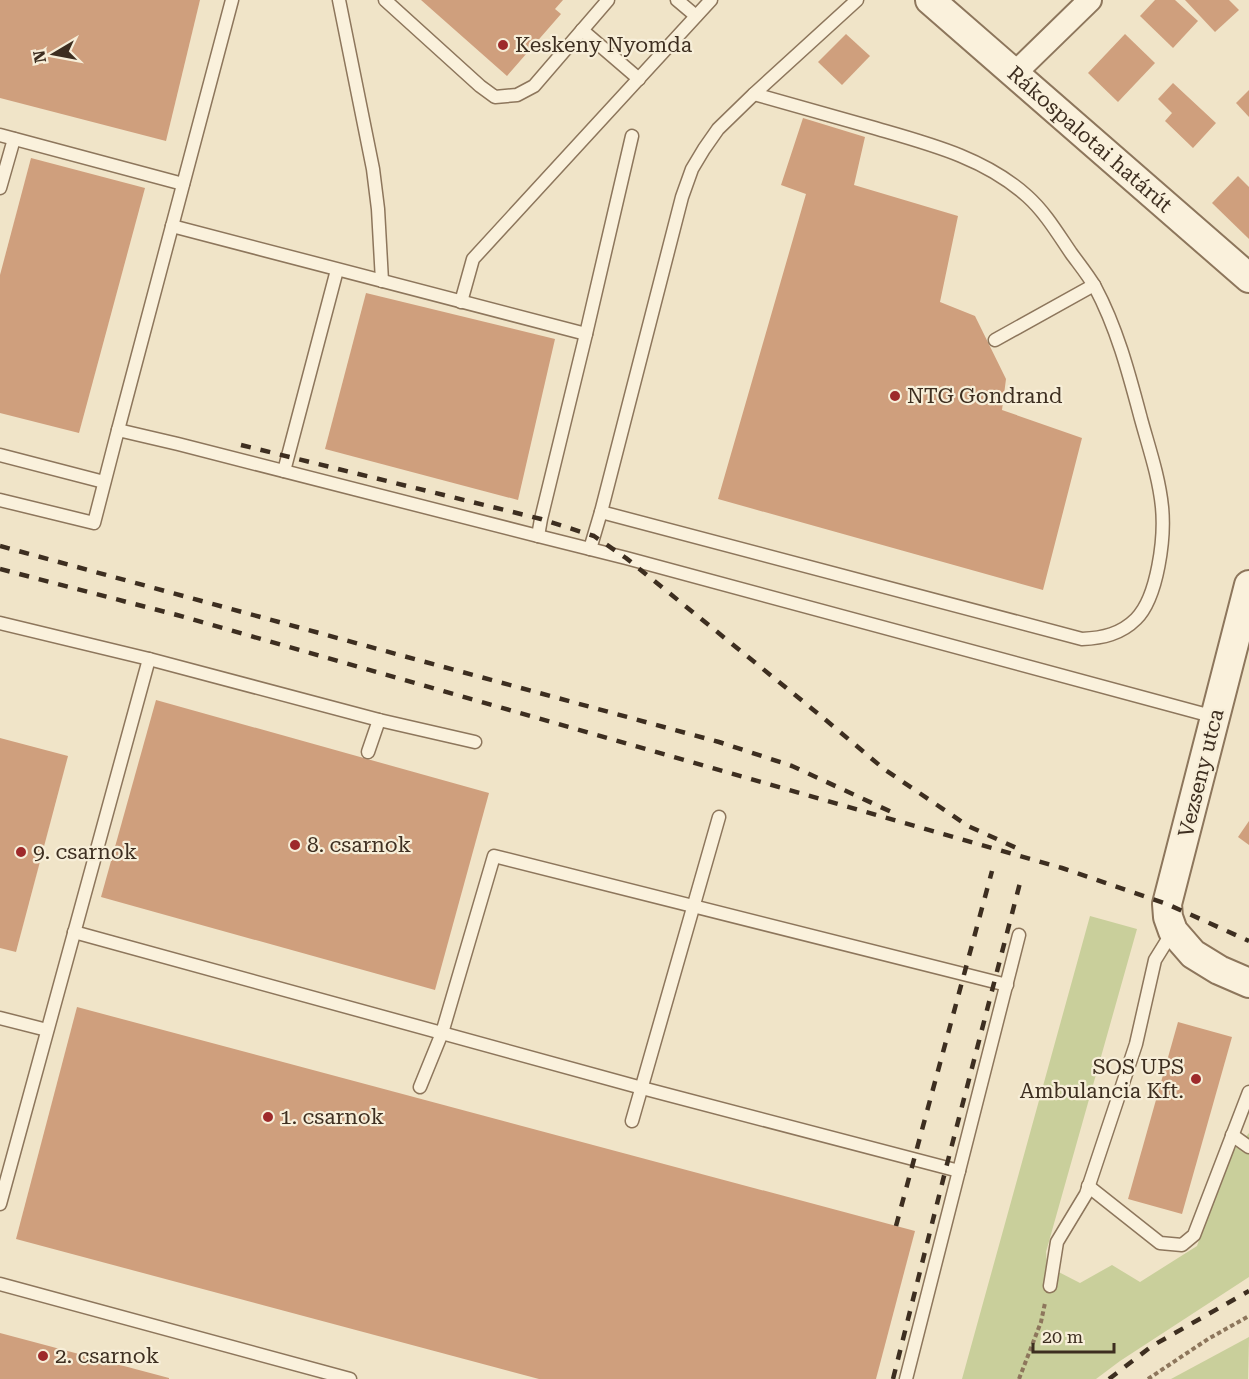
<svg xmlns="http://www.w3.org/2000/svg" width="1249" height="1379" font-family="'Roboto Serif',serif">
  <rect width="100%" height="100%" fill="#f0e4c8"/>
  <g fill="#c9cf9b">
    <path d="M1090 916 1137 929 1046 1252 1047 1266 1080 1283 1112 1265 1140 1282 1197 1246 1227 1158 1249 1133V1277L1120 1361 1096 1379H962Z"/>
    <path d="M1249 1337 1248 1379H1171Z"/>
  </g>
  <g fill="#cf9f7d">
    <path d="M0 0H200L166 141 0 98Z"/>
    <path d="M421 0H563L555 9 561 14 507 76Z"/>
    <path d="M1155 0H1175L1198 21 1173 48 1140 16Z"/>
    <path d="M1185 0H1229L1239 10 1215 32Z"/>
    <path d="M846 34 870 56 842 85 818 62Z"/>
    <path d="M1125 34 1155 63 1118 102 1088 73Z"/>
    <path d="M1173 83 1216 123 1193 148 1165 121 1172 113 1158 99Z"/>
    <path d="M1249 90V117L1236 103Z"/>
    <path d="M803 118 865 137 854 185 958 216 940 302 975 316 1006 379 1002 410 1082 438 1043 590 718 499 806 194 781 185Z"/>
    <path d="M31 158 145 188 79 433 0 413V275Z"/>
    <path d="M1238 176 1249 187V239L1212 203Z"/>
    <path d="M366 293 555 339 518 500 325 449Z"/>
    <path d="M156 700 489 793 435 990 101 897Z"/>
    <path d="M0 738 68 756 16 952 0 948Z"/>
    <path d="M1249 821V845L1238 837Z"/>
    <path d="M77 1007 915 1231 876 1379H539L16 1239Z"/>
    <path d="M1178 1022 1232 1037 1182 1214 1128 1199Z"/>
    <path d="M0 1333 169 1378V1379H0Z"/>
  </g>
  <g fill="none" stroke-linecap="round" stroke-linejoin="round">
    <g stroke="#8d765c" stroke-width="15">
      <g id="service">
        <path d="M339 0 373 169 378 209 382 281"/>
        <path d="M385 0 480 86 495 97 517 95 534 86 608 0"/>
        <path d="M677 0 696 16"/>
        <path d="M582 30 639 79"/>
        <path d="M0 135 183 184"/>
        <path d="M0 188 14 139"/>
        <path d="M172 226 586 334"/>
        <path d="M461 302 473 259 711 0"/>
        <path d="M995 340 1094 285"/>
        <path d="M118 430 232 0"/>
        <path d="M0 455 104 482"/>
        <path d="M284 471 337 270"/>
        <path d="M0 500 94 523 118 430 178 444 538 536 541 519 586 334 632 136"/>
        <path d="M601 512 1082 639C1103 638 1121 634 1136 619 1158 597 1165 537 1162 507 1159 477 1149 448 1141 419 1129 374 1117 328 1095 287 1088 275 1079 264 1071 253 1058 234 1045 212 1027 196 984 157 926 143 871 127 832 116 793 105 754 94"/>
        <path d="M538 536 626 558 1215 717"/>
        <path d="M590 549 601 512 682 197 692 169 704 149 718 129 754 94 857 0"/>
        <path d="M0 623 149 659 379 720 475 742"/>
        <path d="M368 752 379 720"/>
        <path d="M74 932 642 1088 959 1171"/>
        <path d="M0 1018 47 1030"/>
        <path d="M420 1087 442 1033 494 856 1007 985"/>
        <path d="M632 1121 719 817"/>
        <path d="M1232 1135 1249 1147"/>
        <path d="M1088 1186 1160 1243 1182 1245 1194 1235 1249 1092"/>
        <path d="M0 1204 149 659"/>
        <path d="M0 1284 350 1379"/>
        <path d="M1050 1286 1057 1242 1086 1194 1136 1044 1155 960 1173 931"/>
        <path d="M906 1379 1019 935"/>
      </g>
    </g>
    <g stroke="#8d765c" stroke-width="26">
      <path id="minor" d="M1014 74 1090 0"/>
    </g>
    <g stroke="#8d765c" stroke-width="32">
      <g id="tertiary">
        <path id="s1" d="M930 0 1249 278"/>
        <path d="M1249 585 1167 904 1168 917 1173 931 1193 954 1219 970 1249 983"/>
      </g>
    </g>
    <g stroke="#8d765c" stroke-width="4" stroke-dasharray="4.5 3" stroke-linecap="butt">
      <path d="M1019 1379 1041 1322 1045 1303"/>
      <path d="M1148 1379 1208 1339 1249 1316"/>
    </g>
    <use href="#service" stroke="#faf1dc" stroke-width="12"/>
    <use href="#minor" stroke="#faf1dc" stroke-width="22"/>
    <use href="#tertiary" stroke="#faf1dc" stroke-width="28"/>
    <g stroke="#3d2e20" stroke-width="4.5" stroke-dasharray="10 10" stroke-linecap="butt">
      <path d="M241 445 541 519 594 536 626 558 821 716 884 769 968 826 1021 850"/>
      <path d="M0 546 719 742 792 766 898 815"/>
      <path d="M0 569 177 615 1062 868 1167 904 1249 941"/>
      <path d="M896 1226 992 871"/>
      <path d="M893 1379 946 1168 1021 879"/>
      <path d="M1109 1379 1152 1346 1249 1291"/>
    </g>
  </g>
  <g fill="#9e2a2b" stroke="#f7eed8" stroke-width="2">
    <circle cx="503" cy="45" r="6"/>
    <circle cx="895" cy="396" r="6"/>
    <circle cx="295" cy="845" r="6"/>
    <circle cx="21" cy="852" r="6"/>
    <circle cx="1196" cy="1079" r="6"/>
    <circle cx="268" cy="1117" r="6"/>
    <circle cx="43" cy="1356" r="6"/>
  </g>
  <g text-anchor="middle" stroke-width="4.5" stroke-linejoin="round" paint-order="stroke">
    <g font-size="21" fill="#3d2e20" stroke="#f7eed8" text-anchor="start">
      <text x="515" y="52">Keskeny Nyomda</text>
      <text x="907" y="403">NTG Gondrand</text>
      <text x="307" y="852">8. csarnok</text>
      <text x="33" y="859">9. csarnok</text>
      <text x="1184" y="1074" text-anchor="end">SOS UPS<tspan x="1184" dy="24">Ambulancia Kft.</tspan></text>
      <text x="280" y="1124">1. csarnok</text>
      <text x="55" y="1363">2. csarnok</text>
    </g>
    <g font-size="21" fill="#3d2e20" stroke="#f7eed8">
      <text dy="7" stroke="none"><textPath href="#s1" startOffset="212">Rákospalotai határút</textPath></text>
      <text transform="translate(1201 773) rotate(-76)" y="7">Vezseny utca</text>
    </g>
  </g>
  <g transform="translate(54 54) rotate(260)" stroke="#f7eed8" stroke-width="4.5" paint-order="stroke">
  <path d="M0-4.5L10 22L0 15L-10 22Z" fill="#3d2e20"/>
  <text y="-9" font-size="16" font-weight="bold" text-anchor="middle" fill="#3d2e20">N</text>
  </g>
  <path d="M1033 1343v9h81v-9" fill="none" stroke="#3d2e20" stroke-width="3"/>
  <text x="1042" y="1343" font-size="18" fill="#3d2e20" stroke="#f7eed8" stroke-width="4.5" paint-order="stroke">20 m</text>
</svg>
